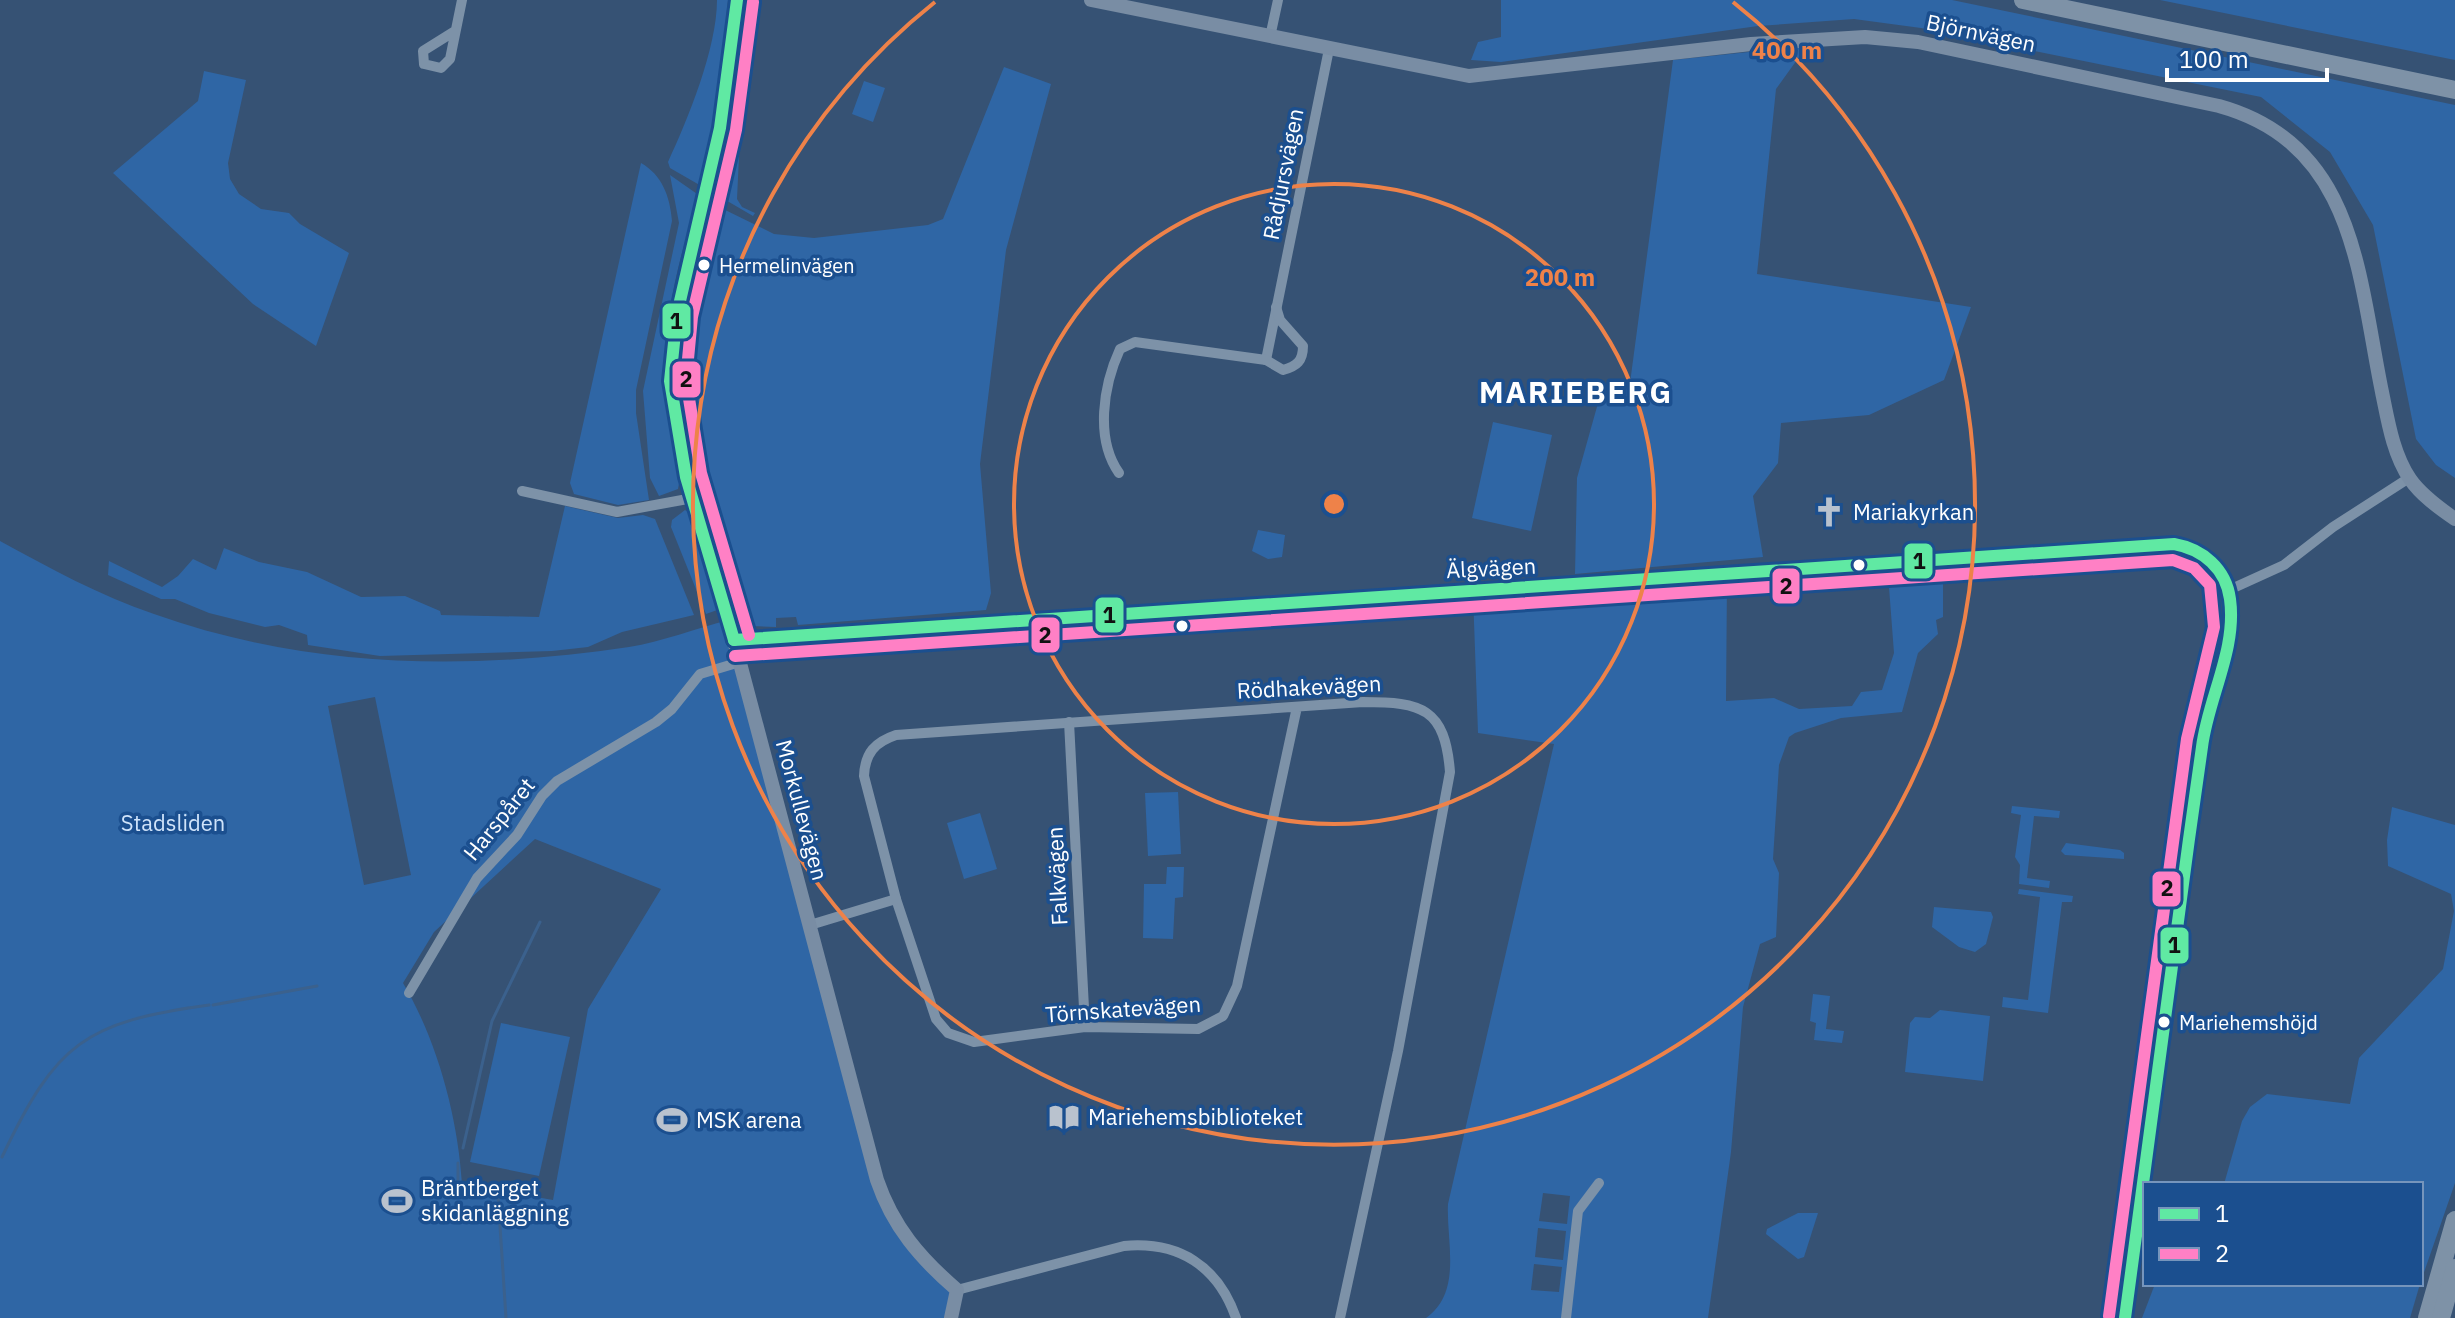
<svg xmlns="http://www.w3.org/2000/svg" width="2455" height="1318" font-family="'IBM Plex Sans',sans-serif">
  <rect width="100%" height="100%" fill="#365274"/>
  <g fill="#2f66a5" fill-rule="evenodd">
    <path d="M717 0H728L715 127 703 187 670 168 668 162C688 119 717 48 717 0Z"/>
    <path d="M746 0H760L742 93 737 199 742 207 755 213 753 216 717 195 730 131Z"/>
    <path d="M1501 0H1952L2455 105V478L2436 465 2416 439 2373 225 2330 152 2261 97 1921 28 1854 19 1758 26 1501 62 1471 60 1478 42 1501 37Z"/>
    <path d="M2160 0H2455V60Z"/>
    <path d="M1807 46 1776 89 1757 274 1971 307 1944 380 1869 415 1781 423 1778 463 1753 496 1763 557 1575 574 1577 478 1600 396 1630 383 1673 60Z"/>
    <path d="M1004 67 1051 84 1006 250 980 464 991 593 986 610 798 625 796 617 776 618V627L751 626 738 611 693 444 681 369 689 313 715 205 774 234 814 238 928 225 943 219Z"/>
    <path d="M204 71 246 80 228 163 230 179 239 194 261 209 289 213 300 224 349 253 316 346 253 304 113 173 198 101Z"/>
    <path d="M864 81 885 88 873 122 852 114Z"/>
    <path d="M641 163C662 175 670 196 672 221L636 390V413L649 500 618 505 574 494 570 483Z"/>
    <path d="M670 175 700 196C663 299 657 371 680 478L678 489 659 496 650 478 643 391 679 223Z"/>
    <path d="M1493 422 1552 435 1531 531 1472 518Z"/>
    <path d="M565 506 618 518 643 515 655 519 694 615 622 632 588 647 552 651 380 656 308 645 307 635 279 625 265 627 209 613 175 599H161L108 575 109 561 162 587 178 576 193 559 216 570 224 548 259 562 307 572 361 597 405 596 440 611 441 615 539 617Z"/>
    <path d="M685 510 694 516 720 609 706 614 671 527 672 520Z"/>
    <path d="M1258 530 1285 535 1282 557 1268 559 1252 551Z"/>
    <path d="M0 541C50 568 100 596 154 614 309 669 468 671 629 647 662 642 696 628 729 620L884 1201 957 1290 951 1318H0ZM375 697 411 875 364 885 328 706ZM535 839 661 889 588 1009 553 1200 462 1184C458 1117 437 1040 403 983L434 932Z"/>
    <path d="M1943 572V617L1936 620 1938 634 1918 653 1902 712 1841 718 1795 733 1789 737 1779 765 1773 859 1779 873 1776 937 1760 944 1743 1007 1731 1152 1708 1318H1426C1463 1292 1446 1241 1448 1204L1554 744 1478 733 1473 594 1727 579 1726 701 1774 698 1799 709 1852 706 1861 692 1882 690 1894 653 1888 574ZM1543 1193 1570 1196 1567 1224 1539 1221ZM1538 1228 1566 1231 1563 1260 1535 1257ZM1534 1264 1562 1267 1559 1292 1531 1290Z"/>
    <path d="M1178 792 1181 854 1148 856 1145 793Z"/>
    <path d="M2012 806 2060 811 2059 818 2034 816 2027 878 2050 881 2049 888 2019 884 2020 865 2015 857 2021 815 2011 813Z"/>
    <path d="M2392 807 2455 825V1183L2421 1281V1184H2224L2242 1121 2250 1107 2267 1094 2350 1104 2359 1058 2443 969 2454 911 2451 894 2388 866 2387 840Z"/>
    <path d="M980 813 997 869 964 879 947 823Z"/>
    <path d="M2066 843 2120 850 2124 853V859L2065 855 2061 851Z"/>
    <path d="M1167 867H1184L1183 897 1175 898 1173 939 1143 938 1144 884H1166Z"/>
    <path d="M2019 889 2073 896 2072 902H2062L2048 1013 2002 1007 2003 997 2028 1000 2040 897 2018 894Z"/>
    <path d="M1934 907 1991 912 1993 917 1986 944 1975 952 1959 947 1932 927Z"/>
    <path d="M1813 994 1830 996 1826 1029 1844 1031 1842 1043 1814 1040 1816 1023 1810 1021Z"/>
    <path d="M1940 1010 1990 1016 1983 1081 1905 1072 1910 1023 1915 1017 1930 1018Z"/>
    <path d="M501 1023 570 1037 539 1176 470 1162Z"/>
    <path d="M1798 1213H1818L1804 1257 1798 1259 1766 1234 1767 1229Z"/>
    <path d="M2155 1284H2420L2410 1318H2142Z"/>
  </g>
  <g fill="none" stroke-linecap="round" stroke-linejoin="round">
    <g stroke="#3b618d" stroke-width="3">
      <path d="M213 1005 317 986"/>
      <path d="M463 1148 492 1021 540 922"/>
      <path d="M2 1157C56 1043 85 1022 209 1005"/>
      <path d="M458 1182V1163"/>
      <path d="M455 1186H459"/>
      <path d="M463 1186 498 1195 506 1318"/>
    </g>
    <g stroke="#7d92a8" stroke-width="10">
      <path d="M455 31 423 51 424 64 441 68 450 59 462 0"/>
      <path d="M1270 37 1278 0"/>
      <path d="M1266 360 1329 49"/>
      <path d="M1119 473C1095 439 1103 386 1120 349L1135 342 1266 360 1283 370C1297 366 1303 361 1303 346L1280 320 1276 307"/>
      <path d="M522 491 617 512 693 498"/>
      <path d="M2229 590 2284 565 2333 527 2409 478"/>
      <path d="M734 640 2174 544C2202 546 2227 570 2230 598 2236 639 2217 679 2207 717 2202 738 2200 761 2197 783 2169 960 2147 1140 2125 1318"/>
      <path d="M1297 707 1237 986 1223 1016 1198 1029 1085 1027 974 1042 948 1033 936 1019 896 899 864 776C865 753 875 742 896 735L1363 702C1422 702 1445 708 1450 772L1398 1051 1340 1318"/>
      <path d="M1069 722 1085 1027"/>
      <path d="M810 925 896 899"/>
      <path d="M409 993 477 878 517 835 542 796 557 781 656 722 672 709 700 674 740 662"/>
      <path d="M957 1290 1124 1246C1179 1241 1218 1266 1236 1318"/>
      <path d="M1566 1318 1578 1211 1599 1183"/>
    </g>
    <g stroke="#798da4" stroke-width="14">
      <path d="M737 0 725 112 672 351 670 380 675 418 877 1180C893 1227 920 1258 957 1290L951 1318"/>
      <path d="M1091 0 1469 76 1751 44 1865 37 1918 42 2219 106C2356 144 2358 275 2382 392 2388 421 2393 454 2410 479 2421 495 2439 508 2455 519"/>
    </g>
    <g stroke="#7e92a7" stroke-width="18">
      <path d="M2023 0 2455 90"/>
      <path d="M2427 1318 2455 1220"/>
      <path d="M2441 1318 2455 1268"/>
    </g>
    <g stroke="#1b4f8f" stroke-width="18">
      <g id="bus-1">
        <path d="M734 640 2174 544C2203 549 2226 569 2230 599 2237 650 2208 698 2202 747 2175 937 2149 1127 2125 1318"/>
        <path d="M734 640 686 477 670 381 677 314 720 128 737 0"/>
      </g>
    </g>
    <g stroke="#1b4f8f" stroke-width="18">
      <g id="bus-2">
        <path d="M749 635 701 473 686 380 692 317 736 130 753 2"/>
        <path d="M735 656 2173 560 2194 568 2210 585 2214 627 2187 739 2109 1316"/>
      </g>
    </g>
    <use href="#bus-1" stroke="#60e9a3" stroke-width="12"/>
    <use href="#bus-2" stroke="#ff80c5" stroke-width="12"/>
  </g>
  <g fill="none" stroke="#ee8249" stroke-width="4">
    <circle cx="1334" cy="504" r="320"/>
    <path d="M1733 2A641 641 0 1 1 935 2"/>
  </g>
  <defs>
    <g id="church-bare" transform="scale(2.4)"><path d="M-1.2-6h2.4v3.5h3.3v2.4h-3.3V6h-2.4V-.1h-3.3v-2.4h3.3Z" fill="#b9c2ce" stroke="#1b4f8f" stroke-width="2.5" paint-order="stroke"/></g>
    <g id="library-bare" transform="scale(2.4)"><path d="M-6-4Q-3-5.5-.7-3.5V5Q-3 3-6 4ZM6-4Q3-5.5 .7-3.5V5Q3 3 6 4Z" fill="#b9c2ce" stroke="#1b4f8f" stroke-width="2.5" paint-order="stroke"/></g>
    <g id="stadium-bare" transform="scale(2.4)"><path d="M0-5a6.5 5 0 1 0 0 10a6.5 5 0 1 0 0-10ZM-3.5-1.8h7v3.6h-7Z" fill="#b9c2ce" stroke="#1b4f8f" stroke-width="2.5" paint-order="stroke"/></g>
  </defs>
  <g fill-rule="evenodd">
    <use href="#church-bare" x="1829" y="512"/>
    <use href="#library-bare" x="1064" y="1117"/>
    <use href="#stadium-bare" x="672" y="1120"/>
    <use href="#stadium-bare" x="397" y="1201"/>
  </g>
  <g fill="#fff" stroke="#1b4f8f" stroke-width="3">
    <circle cx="704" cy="265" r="7"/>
    <circle cx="1859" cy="565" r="7"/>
    <circle cx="1182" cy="626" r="7"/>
    <circle cx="2164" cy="1022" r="7"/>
  </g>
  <g text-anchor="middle" stroke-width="7" stroke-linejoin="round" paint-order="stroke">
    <g font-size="20" fill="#fff" stroke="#1b4f8f" text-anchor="start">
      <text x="719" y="273">Hermelinvägen</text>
      <text x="2179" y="1030">Mariehemshöjd</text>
    </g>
    <g font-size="22" fill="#fff" stroke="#1b4f8f">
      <text transform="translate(1981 33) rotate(12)" y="8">Björnvägen</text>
      <text transform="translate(1283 174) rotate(-79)" y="8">Rådjursvägen</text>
      <text transform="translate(1491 568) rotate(-3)" y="8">Älgvägen</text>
      <text transform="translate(1309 687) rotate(-3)" y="8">Rödhakevägen</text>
      <text transform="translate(802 810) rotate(75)" y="8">Morkullevägen</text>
      <text transform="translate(499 819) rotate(-51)" y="8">Harspåret</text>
      <text transform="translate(1057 876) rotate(-93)" y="8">Falkvägen</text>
      <text transform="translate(1123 1009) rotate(-4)" y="8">Törnskatevägen</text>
    </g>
    <g font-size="22" fill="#fff" stroke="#1b4f8f" text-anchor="start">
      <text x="1853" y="520">Mariakyrkan</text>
      <text x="1088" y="1125">Mariehemsbiblioteket</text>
      <text x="696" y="1128">MSK arena</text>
      <text x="421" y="1196">Bräntberget<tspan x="421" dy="25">skidanläggning</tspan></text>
    </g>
    <g font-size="22" fill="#cfe3fa" stroke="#1b4f8f">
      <text x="173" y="831">Stadsliden</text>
    </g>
    <g font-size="30" font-weight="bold" letter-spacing="2" fill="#fff" stroke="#1b4f8f">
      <text x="1576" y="403">MARIEBERG</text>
    </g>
  </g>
  <circle cx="1334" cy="504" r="12" fill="#ee8249" stroke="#1b4f8f" stroke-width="4"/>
  <g font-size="24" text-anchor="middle" font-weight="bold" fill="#ee8249" stroke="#1b4f8f" stroke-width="7" stroke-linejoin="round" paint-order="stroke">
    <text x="1787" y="59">400 m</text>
    <text x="1560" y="286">200 m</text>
  </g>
  <g stroke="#1b4f8f" stroke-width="3">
    <rect x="661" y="302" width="31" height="38" rx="8" fill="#60e9a3"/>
    <rect x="671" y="360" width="31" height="39" rx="8" fill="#ff80c5"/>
    <rect x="1903" y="542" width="31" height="38" rx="8" fill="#60e9a3"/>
    <rect x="1771" y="567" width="30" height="38" rx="8" fill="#ff80c5"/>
    <rect x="1094" y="596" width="31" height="38" rx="8" fill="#60e9a3"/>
    <rect x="1030" y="616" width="31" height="38" rx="8" fill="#ff80c5"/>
    <rect x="2151" y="870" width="31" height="38" rx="8" fill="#ff80c5"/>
    <rect x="2159" y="926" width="31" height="39" rx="8" fill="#60e9a3"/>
  </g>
  <g font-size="22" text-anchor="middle" font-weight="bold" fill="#111">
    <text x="676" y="329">1</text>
    <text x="686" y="387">2</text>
    <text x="1919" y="569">1</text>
    <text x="1786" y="594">2</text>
    <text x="1109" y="623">1</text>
    <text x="1045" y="643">2</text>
    <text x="2167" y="896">2</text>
    <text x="2174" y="953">1</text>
  </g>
  <rect x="2143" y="1182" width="280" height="104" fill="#1b4f8f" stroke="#7695bc" stroke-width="2"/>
  <rect x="2159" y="1208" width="40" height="12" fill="#60e9a3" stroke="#7695bc" stroke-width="2"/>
  <text x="2215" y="1222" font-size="24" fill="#ffffff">1</text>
  <rect x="2159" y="1248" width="40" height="12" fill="#ff80c5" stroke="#7695bc" stroke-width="2"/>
  <text x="2215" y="1262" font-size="24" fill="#ffffff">2</text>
  <path d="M2167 68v12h160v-12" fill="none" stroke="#ffffff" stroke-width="4"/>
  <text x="2179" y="68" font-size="24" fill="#ffffff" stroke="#1b4f8f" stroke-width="6" paint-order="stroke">100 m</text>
</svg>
